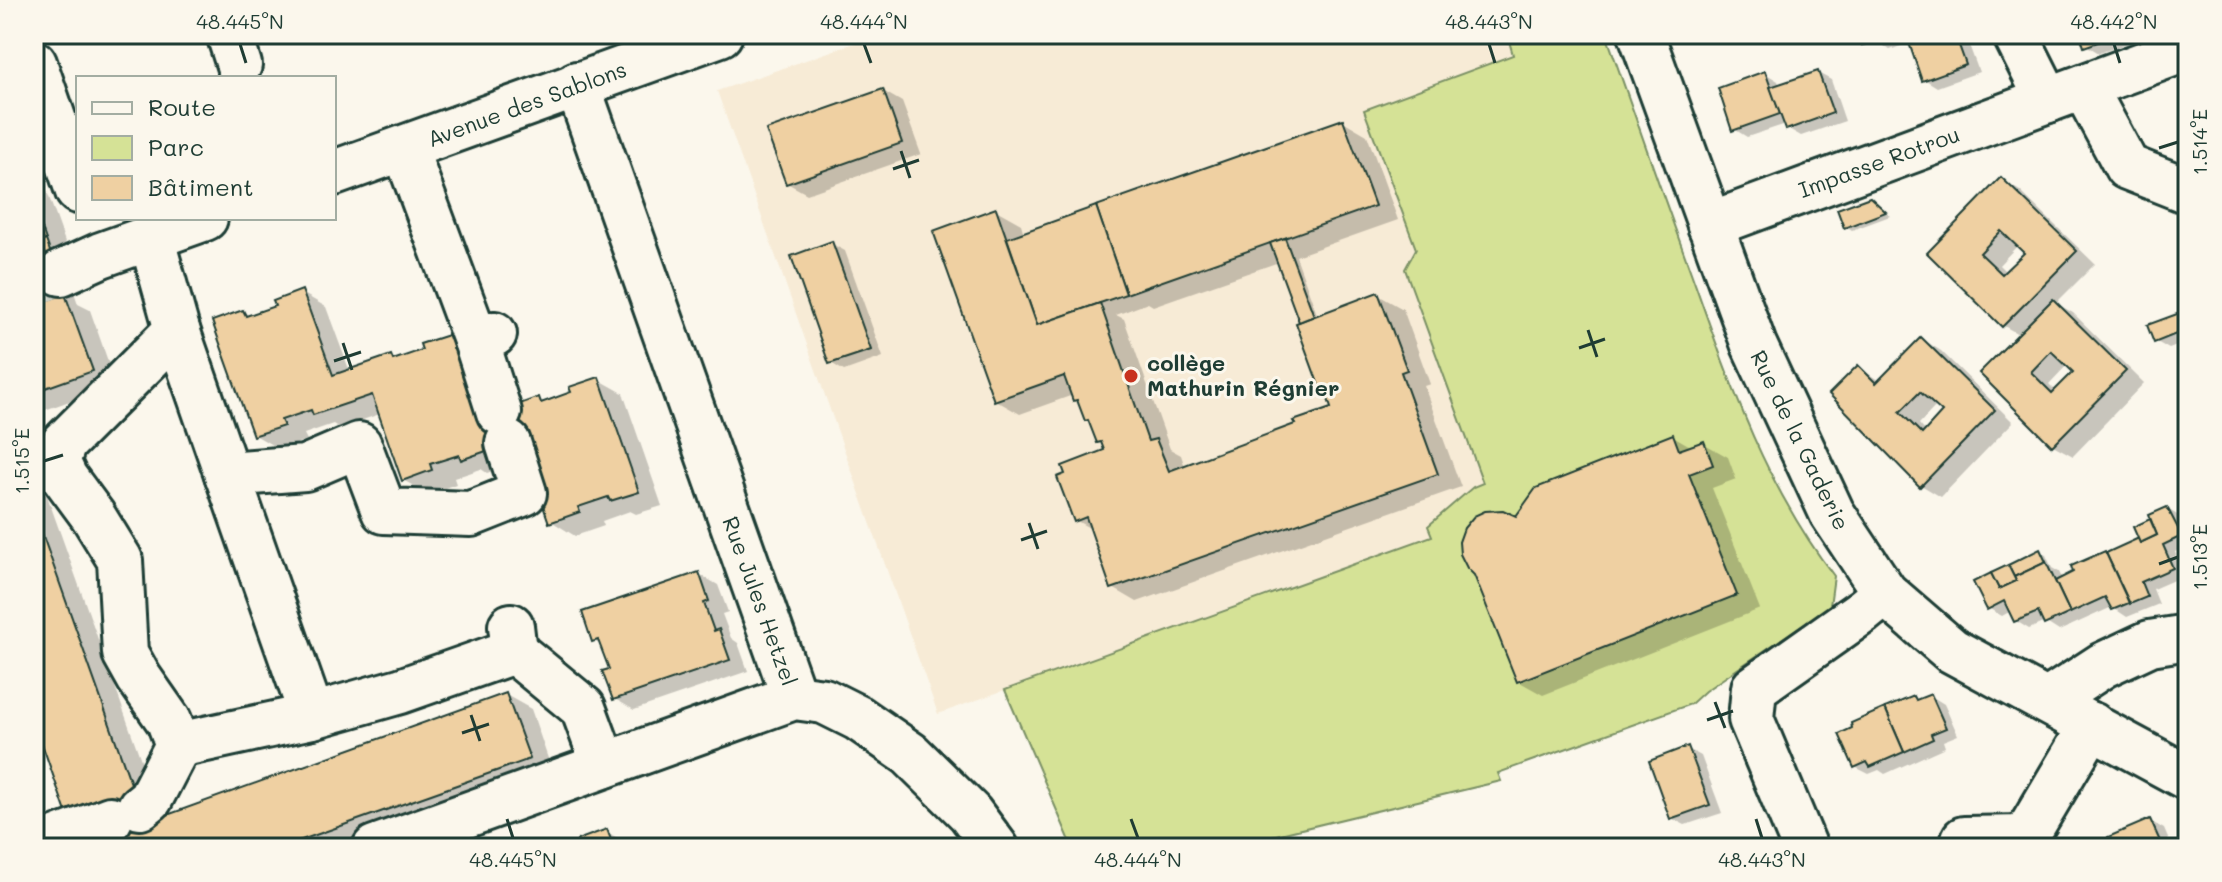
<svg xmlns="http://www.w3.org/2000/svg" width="2222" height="882" font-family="Mali,sans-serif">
  <rect width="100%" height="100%" fill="#fbf7ec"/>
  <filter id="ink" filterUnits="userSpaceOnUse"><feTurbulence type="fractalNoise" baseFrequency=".0125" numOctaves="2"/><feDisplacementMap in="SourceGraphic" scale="16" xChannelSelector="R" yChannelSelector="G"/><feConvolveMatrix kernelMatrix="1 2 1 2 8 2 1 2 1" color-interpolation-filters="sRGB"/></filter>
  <g filter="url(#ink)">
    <path fill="#f7ebd6" d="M880 34H1507L1514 55 1364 110 1416 250 1405 270 1483 483 1432 536 938 714 717 91Z"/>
    <path fill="#d5e296" stroke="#7a9065" stroke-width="2" d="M1507 34H1606C1635 116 1664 199 1694 281 1731 386 1766 487 1834 576L1830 606 1705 691 1691 704 1498 773 1501 781 1222 848H1073L1005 690 1432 536 1428 526 1473 487 1483 483 1405 269 1416 249 1364 110 1513 55Z"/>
    <g fill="#0003" fill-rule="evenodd">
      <path d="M1873 34H1965L1979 72 1937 87 1924 79 1911 42 1890 50 1881 44 1878 45Z"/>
      <path d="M2082 34H2134L2136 40 2099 53 2086 45Z"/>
      <path d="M1765 73 1778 81 1780 86 1818 73 1831 80 1845 121 1801 136 1787 128 1786 124 1747 137 1734 129Z"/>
      <path d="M883 91 902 102 921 154 807 194 787 183Z"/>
      <path d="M1343 121 1367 135 1398 220 1296 256 1318 317 1378 295 1403 309 1430 384 1424 386 1461 487 1137 602 1113 588 1093 530 1075 520 1107 451 1104 445 1098 442 1091 423 1087 420 1081 403 1075 399 1073 395 1020 414 995 400 996 210 1021 224 1024 234ZM1279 262 1324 393 1329 395 1333 409 1185 467 1181 455 1170 449 1124 319 1116 315 1148 303 1153 306Z"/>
      <path d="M34 155 69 253 62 256 78 304 90 310 116 384 34 414Z"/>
      <path d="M2001 180 2020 191 2095 264 2056 303 2073 313 2144 383 2073 456 2053 445 1982 373 2020 335 2004 326 1930 253ZM2018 245 2027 254 2007 273 1999 265ZM2068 364 2076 372 2056 391 2049 384Z"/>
      <path d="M1870 199 1890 216 1852 230 1846 226Z"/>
      <path d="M832 244 845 251 883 357 844 371 831 363Z"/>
      <path d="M302 293 326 307 350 372 391 357 498 414 539 399 546 403 574 393 598 379 623 393 662 506 636 514 630 511 602 521 604 526 575 536 551 521 528 458 487 473 481 469 454 478 456 484 428 494 403 480 380 414 339 428 333 424 304 434 307 440 279 449 255 435 243 312 251 317 278 307Z"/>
      <path d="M2188 312V362L2182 344 2169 349 2155 341Z"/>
      <path d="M1922 339 1941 351 2013 422 1941 497 1921 485 1858 367 1881 382ZM1937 405 1945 412 1926 432 1919 424Z"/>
      <path d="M1673 436 1692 447 1703 443 1728 457 1736 479 1712 488 1760 609 1543 695 1518 681 1517 519Z"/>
      <path d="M34 459 162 819 506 695 531 709 553 773 341 848H122L114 824 34 716Z"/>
      <path d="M2167 509 2181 517 2188 532V546L2175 552 2185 575 2153 589 2159 604 2127 617 2112 607 2059 631 2045 622 2029 629 2016 621 2011 611 2002 616 1988 608 2039 552 2046 555 2052 568 2059 572 2063 580 2105 553 2108 554 2141 539 2150 522 2155 525Z"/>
      <path d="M699 574 718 585 728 612 722 614 731 638 738 643 748 671 634 710 615 699 611 670 603 646 594 641Z"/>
      <path d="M1931 696 1944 704 1958 735 1943 741 1945 747 1885 774 1879 770 1869 774 1855 767 1914 698 1919 701Z"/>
      <path d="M1688 749 1701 756 1722 813 1685 825 1671 818Z"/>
      <path d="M2150 821 2164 829 2172 848H2115Z"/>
      <path d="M607 832 626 843 628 848H576Z"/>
    </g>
    <g fill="#efd0a2" stroke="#1f3d34" stroke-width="2" fill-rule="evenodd">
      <path d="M1859 34H1871L1874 42 1862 45Z"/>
      <path d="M1871 34H1901L1875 43Z"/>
      <path d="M1906 34H1955L1966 65 1922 81Z"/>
      <path d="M2080 34H2120L2084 47Z"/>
      <path d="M1765 71 1780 114 1732 131 1718 88Z"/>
      <path d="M1818 71 1833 113 1786 130 1770 87Z"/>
      <path d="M883 89 902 143 786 184 766 130Z"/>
      <path d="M1343 119 1375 206 1126 294 1096 206Z"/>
      <path d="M2001 177 2077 251 2002 327 1927 253ZM2001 231 2024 253 2002 274 1980 253Z"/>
      <path d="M1870 197 1886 212 1844 228 1837 209Z"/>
      <path d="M34 205 46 240 34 244Z"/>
      <path d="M1096 206 1126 294 1037 325 1007 238Z"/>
      <path d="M996 208 1037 325 1100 303 1148 441 1156 439 1169 471 1295 424 1293 421 1331 408 1326 393 1322 394 1296 323 1378 292 1407 370 1401 372 1438 474 1111 589 1086 517 1074 522 1057 477 1065 474 1062 466 1104 450 1101 442 1097 443 1088 420 1085 421 1077 400 1073 401 1064 376 994 401 933 231Z"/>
      <path d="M1285 238 1314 316 1299 322 1270 243Z"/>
      <path d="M46 240 65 294 34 305V244Z"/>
      <path d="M832 241 871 350 829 364 791 256Z"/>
      <path d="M302 290 333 375 391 355 393 360 422 350 420 344 451 334 481 418 539 397 541 403 571 392 569 387 599 377 639 492 610 501 608 497 578 507 580 512 549 523 520 439 461 460 459 455 430 464 432 470 402 481 372 395 313 415 311 410 281 420 284 426 253 436 212 321 243 310 246 316 275 306 273 301Z"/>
      <path d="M65 294 93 371 34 392V305Z"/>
      <path d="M2053 299 2126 371 2052 446 1979 373ZM2051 351 2073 372 2052 393 2031 372Z"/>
      <path d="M2188 310V368L2176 334 2154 343 2147 325Z"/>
      <path d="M1921 337 1995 410 1920 487 1829 394 1858 365 1876 383ZM1920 392 1942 412 1922 434 1900 412Z"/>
      <path d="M1673 434 1679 450 1704 441 1713 465 1689 474 1737 595 1517 682 1474 575 1467 568 1460 554 1459 542 1464 528 1474 516 1485 511 1503 510 1516 516 1536 488Z"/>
      <path d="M2167 507 2182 536 2163 545 2173 568 2141 582 2147 597 2130 604 2106 553 2139 538 2140 543 2157 535 2149 515Z"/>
      <path d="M34 511 145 823 506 693 530 759 279 848H120L105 805 68 818 34 721Z"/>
      <path d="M2150 519 2157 535 2140 543 2133 527Z"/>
      <path d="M2040 549 2046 562 2014 577 2008 565Z"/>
      <path d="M2105 551 2129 603 2112 610 2105 597 2070 613 2055 581 2073 572 2071 566Z"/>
      <path d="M2046 562 2070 613 2044 625 2038 612 2014 622 2004 601 1987 610 1973 582 1991 573 1999 589 2016 581 2014 577Z"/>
      <path d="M2008 565 2016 581 1999 589 1991 573Z"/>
      <path d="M699 572 709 601 704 603 714 631 719 629 730 660 613 700 602 671 609 669 598 640 592 642 582 612Z"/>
      <path d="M1931 694 1946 728 1931 734 1933 739 1904 752 1885 708 1914 696 1916 700Z"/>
      <path d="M1885 708 1904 752 1870 767 1867 762 1854 768 1839 734 1852 728 1851 723Z"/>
      <path d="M1688 746 1710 805 1670 819 1649 761Z"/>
      <path d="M2150 819 2163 848H2112L2108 837Z"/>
      <path d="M607 829 614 848H570L579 845 577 840Z"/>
    </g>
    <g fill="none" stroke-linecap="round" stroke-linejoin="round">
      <path stroke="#cfd2c7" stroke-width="44" stroke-dasharray="44 22" stroke-linecap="butt" d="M34 283 61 273"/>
      <g stroke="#1f3d34" stroke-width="50">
        <g id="minor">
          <path d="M229 34 239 65"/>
          <path d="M1641 34 1754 345 1832 513 1885 593 1951 650 2188 778"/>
          <path d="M2015 34 2048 100"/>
          <path d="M34 63 78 191"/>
          <path d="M577 84 794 697"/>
          <path d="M2084 87 2127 167 2188 191"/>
          <path d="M405 149 476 340"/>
          <path d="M334 173 720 34"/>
          <path d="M1710 225 2188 48"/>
          <path d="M61 273 101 255 205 218"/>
          <path d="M177 330 227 474 305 468 359 445 384 511 471 514 524 493 508 443"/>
          <path d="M494 334 476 340 499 412"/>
          <path d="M514 651 583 708 604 765"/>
          <path d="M2048 701 2103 665 2150 643 2188 637"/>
          <path d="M312 716 400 691 514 651 511 626"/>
          <path d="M178 745 312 716 227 474"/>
          <path d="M140 807 150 799 178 745 169 721 139 678 125 653 120 560 93 516 65 478 57 461 64 443 177 330 151 237"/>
          <path d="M58 839 110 819"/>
          <path d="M1964 839 2025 838 2092 725"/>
          <path d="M375 848 794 697 824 701 858 718 910 754 970 813 996 848"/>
          <path d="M1805 848 1751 719 1754 688 1863 611 1885 593"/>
        </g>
      </g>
      <use href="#minor" stroke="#fbf7ec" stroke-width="44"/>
    </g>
  </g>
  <path fill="none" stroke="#1f3d34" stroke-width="3" d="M240 44 246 63M864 44 871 63M1489 44 1495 63M2114 44 2120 63M2159 148 2178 142M901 151 910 178M893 169 919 160M1588 330 1597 357M343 343 352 370M1579 348 1605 339M334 361 361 352M44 461 63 455M1029 523 1038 549M1021 540 1047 531M2159 564 2178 557M1715 702 1725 728M471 715 480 741M1707 720 1733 711M462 733 489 724M507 819 513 838M1131 819 1138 838M1756 819 1762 838"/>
  <circle fill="#c8321e" stroke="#fbf7ec" stroke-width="3" cx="1131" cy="376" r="8"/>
  <g text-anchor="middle" stroke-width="6" stroke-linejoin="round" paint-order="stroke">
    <g font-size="22" fill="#1f3d34" stroke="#fbf7ec">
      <text transform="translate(527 104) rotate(-20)" y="8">Avenue des Sablons</text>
      <text transform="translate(1879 162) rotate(-20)" y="8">Impasse Rotrou</text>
      <text transform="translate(1800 440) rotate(64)" y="8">Rue de la Gaderie</text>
      <text transform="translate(760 601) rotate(70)" y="8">Rue Jules Hetzel</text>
    </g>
    <g font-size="22" font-weight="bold" fill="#1f3d34" stroke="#fbf7ec" text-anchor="start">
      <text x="1147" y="371">collège<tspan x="1147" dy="25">Mathurin Régnier</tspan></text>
    </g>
  </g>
  <rect width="2222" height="882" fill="none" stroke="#fbf7ec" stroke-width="88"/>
  <rect x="76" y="76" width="260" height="144" fill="#fbf7ec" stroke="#a3ada2" stroke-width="2"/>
  <rect x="92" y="102" width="40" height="12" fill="#fbf7ec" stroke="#a3ada2" stroke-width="2"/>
  <text x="148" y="116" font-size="24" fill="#1f3d34">Route</text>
  <rect x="92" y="136" width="40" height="24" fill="#d5e296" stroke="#a3ada2" stroke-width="2"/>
  <text x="148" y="156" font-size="24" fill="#1f3d34">Parc</text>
  <rect x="92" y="176" width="40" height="24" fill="#efd0a2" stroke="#a3ada2" stroke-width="2"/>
  <text x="148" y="196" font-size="24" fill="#1f3d34">Bâtiment</text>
  <rect x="44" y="44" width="2134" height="794" fill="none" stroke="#1f3d34" stroke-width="3"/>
  <g font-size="20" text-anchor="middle" fill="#1f3d34">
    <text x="240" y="29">48.445°N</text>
    <text x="864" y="29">48.444°N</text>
    <text x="1489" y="29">48.443°N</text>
    <text x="2114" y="29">48.442°N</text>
    <text transform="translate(2200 142) rotate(-90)" y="7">1.514°E</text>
    <text transform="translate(22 461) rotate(-90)" y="7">1.515°E</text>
    <text transform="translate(2200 557) rotate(-90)" y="7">1.513°E</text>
    <text x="513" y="867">48.445°N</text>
    <text x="1138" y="867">48.444°N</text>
    <text x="1762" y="867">48.443°N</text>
  </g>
</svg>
